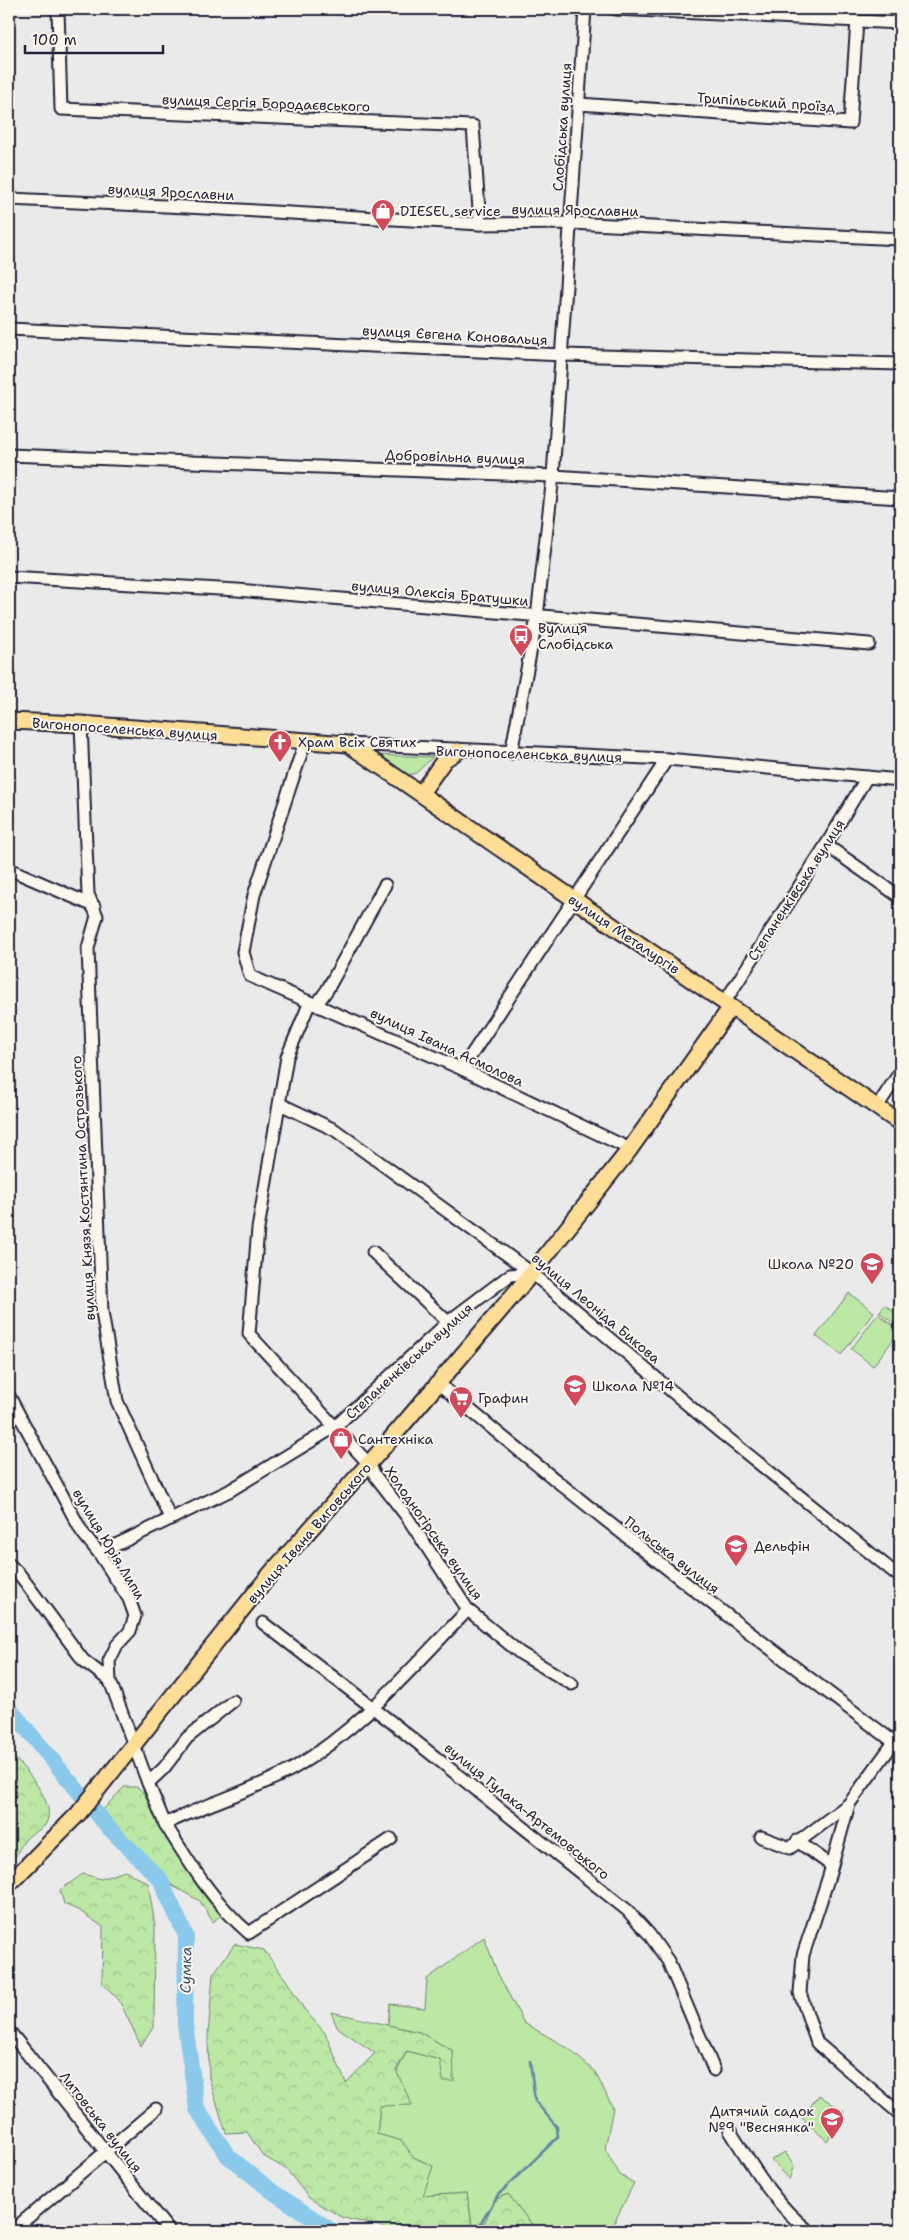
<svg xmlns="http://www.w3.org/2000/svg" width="909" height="2240" font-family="'Shantell Sans',sans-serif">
  <defs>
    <pattern id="forest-crowns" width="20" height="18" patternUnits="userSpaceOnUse" patternTransform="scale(1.25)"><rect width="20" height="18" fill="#bce7a5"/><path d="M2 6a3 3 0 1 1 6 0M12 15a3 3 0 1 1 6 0" fill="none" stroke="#a1c68f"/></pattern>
  </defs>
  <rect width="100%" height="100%" fill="#eaeaeb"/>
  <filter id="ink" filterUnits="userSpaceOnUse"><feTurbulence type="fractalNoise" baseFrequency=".02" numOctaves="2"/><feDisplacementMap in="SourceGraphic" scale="10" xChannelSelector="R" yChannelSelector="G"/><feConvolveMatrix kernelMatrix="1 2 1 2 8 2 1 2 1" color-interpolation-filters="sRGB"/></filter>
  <g filter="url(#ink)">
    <g fill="#bce7a5" stroke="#6f8470">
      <path d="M376 755 433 757 416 773 408 775Z"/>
      <path d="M849 1293 874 1312 841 1355 816 1336Z"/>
      <path d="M885 1305 900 1316V1328L879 1312Z"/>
      <path d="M878 1314 900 1331 873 1366 851 1349Z"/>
      <path d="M484 1937 498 1974 524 2023 568 2048 595 2072 613 2108 605 2149 620 2175 634 2183 610 2231H537L508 2194 494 2200 482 2230 473 2231 467 2193 422 2196 433 2166 413 2157 401 2141 377 2134 380 2106 407 2051 440 2060 453 2051 419 2032 388 2025 390 2004 425 2008 427 1979Z"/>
      <path d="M819 2095 844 2112 827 2141 802 2118Z"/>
      <path d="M785 2152 794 2165 789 2180 771 2160Z"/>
    </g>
    <g fill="url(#forest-crowns)" stroke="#6f8470">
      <path d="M9 1752C22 1766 60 1804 45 1825 40 1831 30 1833 26 1839 19 1847 17 1857 9 1865Z"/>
      <path d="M124 1787H137L161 1808 222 1914 213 1922 200 1901 160 1879 98 1815Z"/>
      <path d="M125 1871 148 1883 155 1926 154 2026 141 2046 119 2000 102 1983 103 1927 80 1911 64 1904 60 1890 83 1874 101 1879Z"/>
      <path d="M235 1944 264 1950 286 1980 304 2009 325 2033 346 2083 375 2053 337 2027 331 2012 419 2032 453 2051 454 2081H443L440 2060 407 2051 396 2070 412 2105 380 2106 377 2134 402 2141 413 2157 433 2166 423 2196 467 2193 473 2231H387L381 2226 343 2218 309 2198 286 2169 263 2156 247 2132 226 2133 209 2078 208 2036 213 1974Z"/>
      <path d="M508 2194 537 2231H479L482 2229 494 2200Z"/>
    </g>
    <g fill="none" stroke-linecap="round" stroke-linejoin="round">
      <path stroke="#6186a5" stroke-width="2.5" d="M476 2231 498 2195 558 2137 557 2127 535 2101 530 2061"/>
      <path stroke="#8bc9ec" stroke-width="16" d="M9 1708 108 1827 160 1879 186 1936 185 2025 197 2109 228 2156 273 2192 332 2231"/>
      <g stroke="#22223b" stroke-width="15">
        <g id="minor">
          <path d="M58 9 61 109 473 126 480 224"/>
          <path d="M616 9 900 23"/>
          <path d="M579 104 850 123 857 21"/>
          <path d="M9 199 187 207 480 224 571 223 900 239"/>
          <path d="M9 329 563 355 900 364"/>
          <path d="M9 455 553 476 900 498"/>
          <path d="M9 577 237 590 869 644"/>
          <path d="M81 724 88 894 97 916 88 948 102 1312 117 1401 170 1518"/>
          <path d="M305 742 254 895 243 952 250 976 462 1069 630 1149"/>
          <path d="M348 744 667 759 900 780"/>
          <path d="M511 753 537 617 553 476 585 9"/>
          <path d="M826 845 900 897"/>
          <path d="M9 869 94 906"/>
          <path d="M310 1002 287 1057 258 1229 249 1334 369 1464 376 1477 407 1517 468 1610 520 1653 572 1684"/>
          <path d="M724 1003 826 845 867 777"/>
          <path d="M317 1004 327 990 385 885"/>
          <path d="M462 1069 667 759"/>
          <path d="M280 1104 335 1130 532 1273 720 1432 900 1577"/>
          <path d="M877 1107 900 1072"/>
          <path d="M373 1252 448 1322"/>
          <path d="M438 1383C586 1508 739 1626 894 1742"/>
          <path d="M9 1396 82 1532 99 1553 129 1599 135 1616 130 1631 117 1645 109 1661 110 1681"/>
          <path d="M99 1553 229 1491 336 1426 448 1322 510 1275 532 1273"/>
          <path d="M9 1564 20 1575 83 1660 110 1681 148 1783 165 1824C208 1803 253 1791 294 1768 362 1728 414 1665 468 1610"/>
          <path d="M263 1623 390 1721 627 1910 649 1934 668 1961 714 2070"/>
          <path d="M900 1734 849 1804 829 1876 803 1955 800 1993 817 2043 900 2114"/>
          <path d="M148 1783 164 1768 187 1738 233 1701"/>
          <path d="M165 1824C190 1864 214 1903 249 1933L391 1839"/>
          <path d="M761 1837 790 1848 849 1804"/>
          <path d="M797 1841 831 1865"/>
          <path d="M9 2031 169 2231"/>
          <path d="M730 2131C753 2167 775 2205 809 2231"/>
          <path d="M12 2231 156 2109"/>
        </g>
      </g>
      <g stroke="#22223b" stroke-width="19">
        <g id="major">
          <path d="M9 721 81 724 348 744 900 1123"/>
          <path d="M421 793 445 759 458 751"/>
          <path d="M9 1884 78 1814 272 1572 389 1441 532 1273 630 1149 731 1007"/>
        </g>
      </g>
      <use href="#minor" stroke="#fbf7ec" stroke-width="11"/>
      <use href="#major" stroke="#fedd96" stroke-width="15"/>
    </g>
  </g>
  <defs>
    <g id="shop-pin" transform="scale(1.25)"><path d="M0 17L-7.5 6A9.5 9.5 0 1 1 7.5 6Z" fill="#d1495b" stroke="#fbf7ec"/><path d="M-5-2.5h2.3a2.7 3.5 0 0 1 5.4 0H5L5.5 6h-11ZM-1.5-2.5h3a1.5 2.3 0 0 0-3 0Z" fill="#fff"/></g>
    <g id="bus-pin" transform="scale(1.25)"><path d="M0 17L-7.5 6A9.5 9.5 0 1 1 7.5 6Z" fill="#d1495b" stroke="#fbf7ec"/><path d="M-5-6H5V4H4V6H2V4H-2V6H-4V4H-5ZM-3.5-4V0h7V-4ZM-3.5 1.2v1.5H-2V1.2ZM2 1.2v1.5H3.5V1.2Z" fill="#fff"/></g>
    <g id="church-pin" transform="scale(1.25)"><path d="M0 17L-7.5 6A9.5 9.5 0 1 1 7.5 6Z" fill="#d1495b" stroke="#fbf7ec"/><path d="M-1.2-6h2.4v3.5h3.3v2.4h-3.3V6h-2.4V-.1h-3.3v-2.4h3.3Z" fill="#fff"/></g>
    <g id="school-pin" transform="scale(1.25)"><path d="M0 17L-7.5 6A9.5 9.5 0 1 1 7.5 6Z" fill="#d1495b" stroke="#fbf7ec"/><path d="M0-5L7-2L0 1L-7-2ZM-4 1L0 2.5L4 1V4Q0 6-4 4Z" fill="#fff"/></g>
    <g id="supermarket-pin" transform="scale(1.25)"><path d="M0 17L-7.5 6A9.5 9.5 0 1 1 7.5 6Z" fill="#d1495b" stroke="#fbf7ec"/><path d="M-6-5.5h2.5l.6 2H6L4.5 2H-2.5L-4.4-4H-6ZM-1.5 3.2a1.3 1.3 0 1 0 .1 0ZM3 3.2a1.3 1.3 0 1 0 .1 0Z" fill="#fff"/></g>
  </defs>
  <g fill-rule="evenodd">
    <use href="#shop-pin" x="383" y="211"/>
    <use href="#bus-pin" x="521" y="636"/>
    <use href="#church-pin" x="280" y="742"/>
    <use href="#school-pin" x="872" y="1264"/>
    <use href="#school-pin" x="575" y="1386"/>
    <use href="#supermarket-pin" x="461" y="1398"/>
    <use href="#shop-pin" x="341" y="1439"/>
    <use href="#school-pin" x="736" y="1546"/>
    <use href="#school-pin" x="832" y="2119"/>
  </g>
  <g text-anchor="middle" stroke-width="4" stroke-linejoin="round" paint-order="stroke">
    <g font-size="14" fill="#22223b" stroke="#fbf7ec">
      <text transform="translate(766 102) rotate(4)" y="5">Трипільський проїзд</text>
      <text transform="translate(266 103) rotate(2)" y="5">вулиця Сергія Бородаєвського</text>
      <text transform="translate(562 127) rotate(-86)" y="5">Слобідська вулиця</text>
      <text transform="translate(171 192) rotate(3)" y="5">вулиця Ярославни</text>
      <text transform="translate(575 210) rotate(1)" y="5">вулиця Ярославни</text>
      <text transform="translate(455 335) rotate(3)" y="5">вулиця Євгена Коновальця</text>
      <text transform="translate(455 457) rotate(2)" y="5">Добровільна вулиця</text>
      <text transform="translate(440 593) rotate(5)" y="5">вулиця Олексія Братушки</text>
      <text transform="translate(125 729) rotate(4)" y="5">Вигонопоселенська вулиця</text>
      <text transform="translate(529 754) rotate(2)" y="5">Вигонопоселенська вулиця</text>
      <text transform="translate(796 890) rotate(-57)" y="5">Степаненківська вулиця</text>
      <text transform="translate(624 934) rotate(34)" y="5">вулиця Металургів</text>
      <text transform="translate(447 1047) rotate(25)" y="5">вулиця Івана Асмолова</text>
      <text transform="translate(83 1188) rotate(-93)" y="5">вулиця Князя Костянтина Острозького</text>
      <text transform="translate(596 1308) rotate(40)" y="5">вулиця Леоніда Бикова</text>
      <text transform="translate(409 1361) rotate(-42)" y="5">Степаненківська вулиця</text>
      <text transform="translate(309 1533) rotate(-49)" y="5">вулиця Івана Виговського</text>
      <text transform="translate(434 1533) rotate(55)" y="5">Холодногірська вулиця</text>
      <text transform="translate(109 1544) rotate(59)" y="5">вулиця Юрія Липи</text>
      <text transform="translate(672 1555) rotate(38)" y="5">Польська вулиця</text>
      <text transform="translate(527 1811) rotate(39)" y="5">вулиця Гулака-Артемовського</text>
      <text transform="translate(101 2122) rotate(52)" y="5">Литовська вулиця</text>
    </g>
    <g font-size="14" fill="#22223b" stroke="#fbf7ec" text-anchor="start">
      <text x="400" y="216">DIESEL service</text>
      <text x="538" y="633">Вулиця<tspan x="538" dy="16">Слобідська</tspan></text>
      <text x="298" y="747">Храм Всіх Святих</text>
      <text x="854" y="1269" text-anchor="end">Школа №20</text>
      <text x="592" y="1391">Школа №14</text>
      <text x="478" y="1403">Графин</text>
      <text x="358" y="1444">Сантехніка</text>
      <text x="754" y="1551">Дельфін</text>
      <text x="814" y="2116" text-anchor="end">Дитячий садок<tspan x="814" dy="16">№9 "Веснянка"</tspan></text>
    </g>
    <g font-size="15" font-style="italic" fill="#425470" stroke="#fbf7ec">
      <text transform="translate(186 1970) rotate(-89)" y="5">Сумка</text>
    </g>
  </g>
  <rect width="909" height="2240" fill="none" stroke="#fbf7ec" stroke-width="30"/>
  <rect x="15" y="15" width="879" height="2210" fill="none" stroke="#22223b" stroke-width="2" filter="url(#ink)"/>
  <path d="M25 45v8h138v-8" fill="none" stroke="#22223b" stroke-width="2.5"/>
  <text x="32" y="45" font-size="15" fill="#22223b" stroke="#fbf7ec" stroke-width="4" paint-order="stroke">100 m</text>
</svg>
